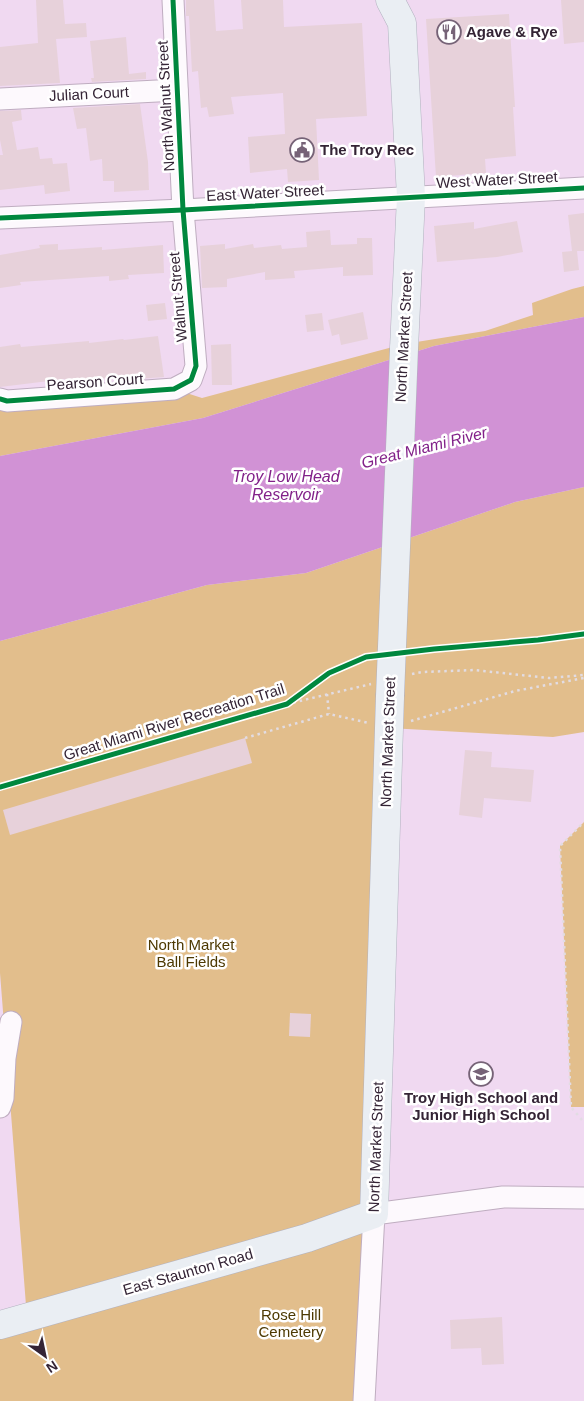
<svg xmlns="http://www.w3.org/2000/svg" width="584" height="1401" font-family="Helvetica,sans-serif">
  <rect width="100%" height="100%" fill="#f0d9f1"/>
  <g fill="#e2be8c">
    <path d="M584 286V317L434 346 203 418 0 456V399L174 389 202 398 404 344 485 331 533 315 532 303 572 289Z"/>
    <path d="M584 487V732L553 737 389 728 364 1401H0V1325L27 1318 0 973V641L207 585 306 573 515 502Z"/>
    <path d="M584 822V1107H571L560 846Z"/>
  </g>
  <path fill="#d192d5" d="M584 317V487L515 502 306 573 207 585 0 641V456L203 418 434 346Z"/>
  <g fill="#e7d1da">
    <path d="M36 0H63L65 24 86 23 87 37 56 39 60 83 0 86V47L38 43Z"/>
    <path d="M186 0H214L216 31 243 29 241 0H283L284 27 362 23 367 116 316 119 319 180 288 182 287 169 250 173 248 137 285 134 283 93 231 97 234 114 209 117 207 107 201 108 198 71 192 72 189 16H186Z"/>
    <path d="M561 0H584V42L564 44Z"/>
    <path d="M509 14 515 107H513L516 156 485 159 486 173 436 177 426 19Z"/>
    <path d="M126 37 129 74 146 72V79L92 82 91 78H94L90 41Z"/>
    <path d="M140 104 148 162 149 190 114 192V181H103L102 159 90 161 86 128 77 129 73 108Z"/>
    <path d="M21 110 22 120 12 122 17 150 38 147 40 159 52 158 53 164 67 163 70 191 45 194 44 185 0 190V155H3L0 140V111Z"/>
    <path d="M584 213V251H577L579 270 564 272 562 252 572 251 568 215Z"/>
    <path d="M517 221 523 252 497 257 437 262 434 226 474 222V229Z"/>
    <path d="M330 230 331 245 357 244V238H372L373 275 343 276V267L294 271 295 278 265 280V272L227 279V287L202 288 200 246 225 244V249L253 244 254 248 281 245 282 249 307 247 306 232Z"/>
    <path d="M58 244V250L102 247V250L163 245 164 273 128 275 129 279 109 281V276L20 282 21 285 0 288V255L40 248 39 245Z"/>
    <path d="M165 303 167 319 148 321 146 305Z"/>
    <path d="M363 312 368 339 341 345 339 334 332 336 328 320Z"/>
    <path d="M322 313 324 330 307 332 305 315Z"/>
    <path d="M158 336 164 377 137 379 136 375 81 381V383L65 384V379L0 387V347L20 344 21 347 89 341V343L123 339 124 340Z"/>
    <path d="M231 344 232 385H212L211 345Z"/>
    <path d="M245 738 252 763 10 835 3 810Z"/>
    <path d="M465 750 492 752 491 767 534 770 531 802 484 798 482 818 459 815Z"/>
    <path d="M290 1013 311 1014 310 1037 289 1036Z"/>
    <path d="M502 1317 504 1364 482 1365 481 1348 451 1349 450 1320Z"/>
  </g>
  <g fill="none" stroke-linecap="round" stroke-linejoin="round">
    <g stroke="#bfadc0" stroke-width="23">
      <g id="minor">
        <path d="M0 99 177 90"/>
        <path d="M0 218 183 210 584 188"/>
        <path d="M0 399 7 401 174 389 191 380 196 366 183 210 173 0"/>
        <path d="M0 1107 3 1098 5 1058 11 1022"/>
        <path d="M364 1401 374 1214 503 1197 584 1198"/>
      </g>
    </g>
    <g stroke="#b1b1bf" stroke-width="29">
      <g id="major">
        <path d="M390 0 402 23 411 197 404 349"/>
        <path d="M0 1325 307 1238 374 1214 390 696"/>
      </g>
    </g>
    <g stroke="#e2dce3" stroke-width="2.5" stroke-dasharray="2.5 4" stroke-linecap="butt">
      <path d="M412 674 422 672 474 670 549 678 584 675"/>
      <path d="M327 694 329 714"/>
      <path d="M287 704 371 684"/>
      <path d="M411 721 515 691 584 678"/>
      <path d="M245 738 329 714 369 723"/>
      <path d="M582 1120 571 1107 560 846 584 822"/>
    </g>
    <use href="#minor" stroke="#fdf9fd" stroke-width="21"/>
    <use href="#major" stroke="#eaeef3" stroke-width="28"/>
    <g stroke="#b1b1bf" stroke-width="29" stroke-linecap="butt">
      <path id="major-bridge" d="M390 696 404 349"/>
    </g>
    <use href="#major-bridge" stroke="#eaeef3" stroke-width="28"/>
    <g stroke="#fff" stroke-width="8">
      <g id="cycleway">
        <path d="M0 218 183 210 584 188"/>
        <path d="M0 399 7 401 174 389 191 380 196 366 183 210 173 0"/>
        <path d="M0 787 287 704 329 673 366 657 434 649 538 640 584 634"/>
      </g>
    </g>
    <use href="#cycleway" stroke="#00873e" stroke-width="5"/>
  </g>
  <defs>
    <g id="restaurant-ring" transform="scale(1.25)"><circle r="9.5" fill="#fff" stroke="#766377" stroke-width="1.5"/><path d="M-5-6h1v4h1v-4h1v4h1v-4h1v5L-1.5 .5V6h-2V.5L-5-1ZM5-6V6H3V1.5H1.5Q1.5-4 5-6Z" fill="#766377"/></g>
    <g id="civic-ring" transform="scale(1.25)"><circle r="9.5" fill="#fff" stroke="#766377" stroke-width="1.5"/><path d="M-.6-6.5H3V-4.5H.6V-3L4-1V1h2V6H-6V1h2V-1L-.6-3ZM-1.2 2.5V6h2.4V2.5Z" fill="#766377"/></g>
    <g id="school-ring" transform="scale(1.25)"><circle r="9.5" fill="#fff" stroke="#766377" stroke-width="1.5"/><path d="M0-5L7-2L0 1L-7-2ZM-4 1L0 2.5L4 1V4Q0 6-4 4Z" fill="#766377"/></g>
  </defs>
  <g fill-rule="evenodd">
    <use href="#restaurant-ring" x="449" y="32"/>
    <use href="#civic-ring" x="302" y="150"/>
    <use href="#school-ring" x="481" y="1074"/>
  </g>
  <g text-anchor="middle" stroke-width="5" stroke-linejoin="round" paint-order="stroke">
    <g font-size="15" font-weight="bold" fill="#342435" stroke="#fff" text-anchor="start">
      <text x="466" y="37">Agave &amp; Rye</text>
      <text x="320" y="155">The Troy Rec</text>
      <text x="481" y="1103" text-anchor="middle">Troy High School and<tspan x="481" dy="17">Junior High School</tspan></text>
    </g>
    <g font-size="15" fill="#342435" stroke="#fff">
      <text transform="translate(89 94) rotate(-3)" y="5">Julian Court</text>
      <text transform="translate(166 106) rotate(-93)" y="5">North Walnut Street</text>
      <text transform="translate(497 180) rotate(-3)" y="5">West Water Street</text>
      <text transform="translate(265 193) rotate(-3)" y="5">East Water Street</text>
      <text transform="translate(178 297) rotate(-95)" y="5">Walnut Street</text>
      <text transform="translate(404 337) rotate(-87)" y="5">North Market Street</text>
      <text transform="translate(95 382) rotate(-4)" y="5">Pearson Court</text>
      <text transform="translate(174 722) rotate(-17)" y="5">Great Miami River Recreation Trail</text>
      <text transform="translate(388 742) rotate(-88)" y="5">North Market Street</text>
      <text transform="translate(376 1147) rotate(-88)" y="5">North Market Street</text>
      <text transform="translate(188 1272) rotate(-16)" y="5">East Staunton Road</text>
    </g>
    <g font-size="15" fill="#4d3902" stroke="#fff">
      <text x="191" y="950">North Market<tspan x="191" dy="17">Ball Fields</tspan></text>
      <text x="291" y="1320">Rose Hill<tspan x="291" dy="17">Cemetery</tspan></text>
    </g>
    <g font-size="16" font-style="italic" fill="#822189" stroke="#fff">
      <text transform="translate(424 447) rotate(-14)" y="6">Great Miami River</text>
      <text x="286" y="482">Troy Low Head<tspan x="286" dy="18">Reservoir</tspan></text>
    </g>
  </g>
  <g transform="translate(45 1356) rotate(147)" stroke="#ffffff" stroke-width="4" paint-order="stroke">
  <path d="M0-4L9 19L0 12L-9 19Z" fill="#342435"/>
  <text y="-8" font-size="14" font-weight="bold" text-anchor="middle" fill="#342435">N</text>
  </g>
</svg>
